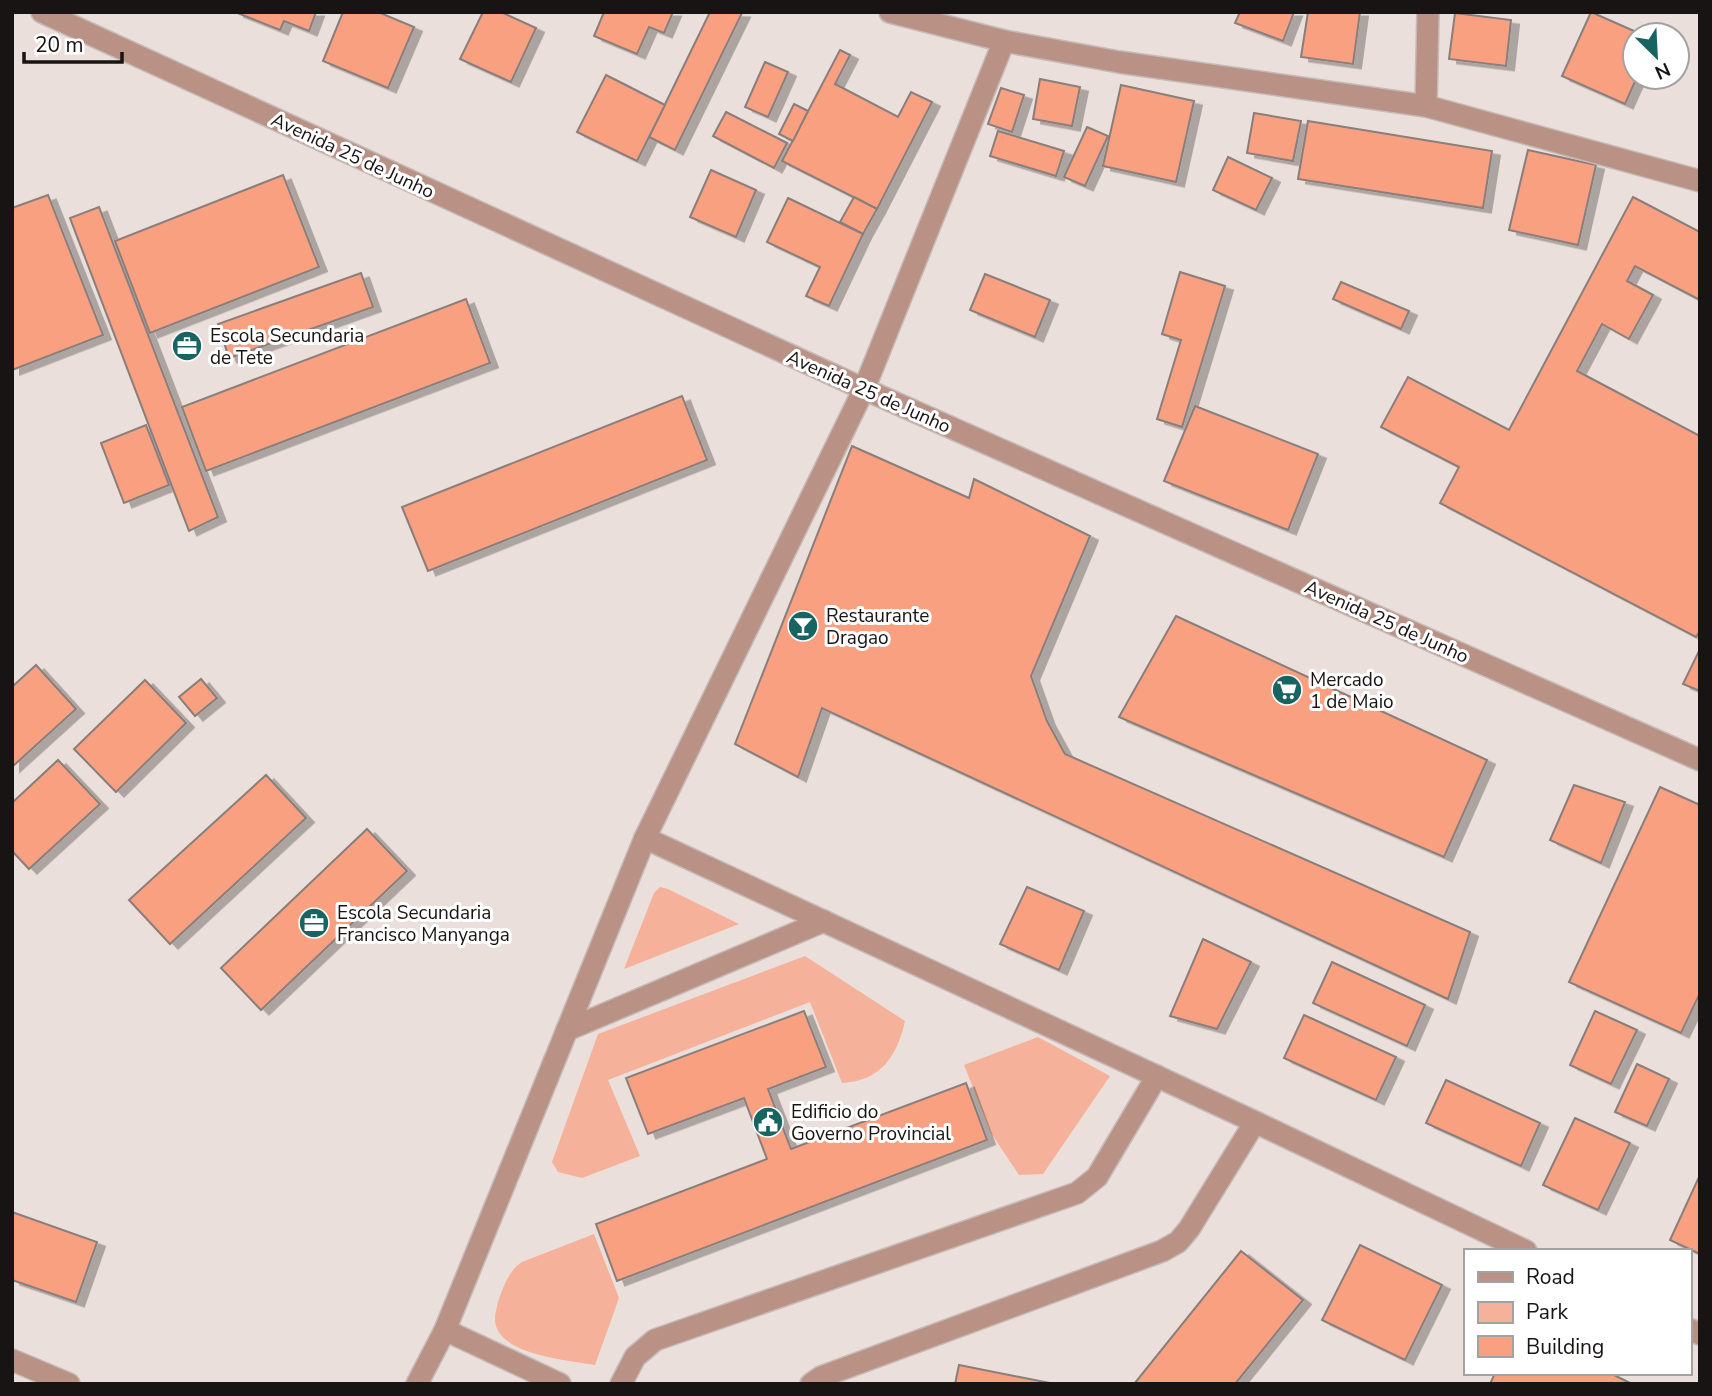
<svg xmlns="http://www.w3.org/2000/svg" width="1712" height="1396" font-family="'Nunito Sans',sans-serif">
  <defs>
    <filter id="shadow"><feDropShadow dx="8" dy="4.5" stdDeviation="0" flood-color="#0004"/></filter>
  </defs>
  <rect width="100%" height="100%" fill="#ebdfdb"/>
  <g fill="#f5b199">
    <path d="M660 887 668 889 739 924 624 969 654 893Z"/>
    <path d="M805 956 905 1021C897 1056 881 1081 842 1083L810 1002 608 1080 640 1156 582 1178 558 1172 552 1162 598 1034Z"/>
    <path d="M1038 1037 1110 1076 1043 1174 1019 1175 991 1133 964 1065Z"/>
    <path d="M594 1234 619 1298 595 1365C568 1360 494 1355 495 1318 495 1314 497 1307 498 1302 503 1287 509 1270 522 1262Z"/>
  </g>
  <g fill="#f9a081" stroke="#897e7b" stroke-width="2" filter="url(#shadow)">
    <path d="M235 12H316L309 31 284 21 280 30Z"/>
    <path d="M343 12H378L414 27 388 88 323 61Z"/>
    <path d="M483 12H501L536 28 511 82 460 59Z"/>
    <path d="M604 12H673L664 33 649 27 637 54 594 36Z"/>
    <path d="M710 12 742 13 675 150 649 137Z"/>
    <path d="M1240 12H1294L1283 41 1235 23Z"/>
    <path d="M1308 12H1360L1353 64 1301 57Z"/>
    <path d="M1591 12 1643 35H1635V77H1637L1625 104 1562 76Z"/>
    <path d="M1455 13 1511 20 1506 66 1449 59Z"/>
    <path d="M840 50 850 55 835 84 898 117 911 92 932 102 877 209 782 161Z"/>
    <path d="M765 62 788 72 768 117 745 107Z"/>
    <path d="M606 75 665 105 637 161 577 132Z"/>
    <path d="M1040 79 1080 87 1072 126 1033 119Z"/>
    <path d="M1121 85 1194 101 1176 182 1103 166Z"/>
    <path d="M1001 88 1024 95 1012 132 988 124Z"/>
    <path d="M794 104 808 111 793 141 779 134Z"/>
    <path d="M726 112 787 143 774 168 713 136Z"/>
    <path d="M1254 113 1301 121 1293 161 1247 153Z"/>
    <path d="M1308 121 1492 151 1483 208 1298 179Z"/>
    <path d="M1087 127 1108 136 1085 186 1064 177Z"/>
    <path d="M998 131 1064 151 1056 176 990 156Z"/>
    <path d="M1528 150 1596 165 1578 245 1509 230Z"/>
    <path d="M1228 157 1272 178 1256 210 1213 190Z"/>
    <path d="M711 170 756 190 736 237 690 217Z"/>
    <path d="M283 175 319 267 150 333 115 241Z"/>
    <path d="M48 195 103 335 12 370V208Z"/>
    <path d="M854 197 877 209 863 234 840 222Z"/>
    <path d="M1633 197 1700 232V300L1635 266 1627 281 1653 295 1629 339 1602 324 1577 371 1700 436V631L1696 637 1440 503 1459 467 1381 427 1408 377 1509 430Z"/>
    <path d="M788 198 863 234 829 306 806 296 820 267 767 242Z"/>
    <path d="M99 207 218 517 189 531 70 218Z"/>
    <path d="M1180 272 1225 286 1182 427 1157 419 1181 340 1162 334Z"/>
    <path d="M361 273 373 307 229 358 218 324Z"/>
    <path d="M985 274 1050 300 1035 337 970 310Z"/>
    <path d="M1341 282 1409 311 1401 329 1333 299Z"/>
    <path d="M466 299 490 363 206 471 182 407Z"/>
    <path d="M682 396 707 460 428 571 402 507Z"/>
    <path d="M1195 406 1318 454 1288 530 1164 481Z"/>
    <path d="M146 425 169 485 124 503 101 443Z"/>
    <path d="M852 446 969 498 974 479 1090 536 1031 676 1047 721 1065 754 1470 932 1448 999 822 708 798 777 735 744Z"/>
    <path d="M1176 616 1487 760 1444 857 1119 717Z"/>
    <path d="M1700 649V691L1683 684Z"/>
    <path d="M36 665 76 709 12 767V687Z"/>
    <path d="M201 679 217 698 195 716 179 697Z"/>
    <path d="M145 680 186 723 116 792 74 749Z"/>
    <path d="M58 760 100 804 29 869 12 851V803Z"/>
    <path d="M266 775 306 818 170 944 129 900Z"/>
    <path d="M1574 785 1625 802 1601 863 1550 840Z"/>
    <path d="M1660 787 1700 805V993L1681 1033 1569 982Z"/>
    <path d="M367 829 407 871 261 1010 221 968Z"/>
    <path d="M1027 887 1084 911 1059 970 1000 944Z"/>
    <path d="M1203 939 1251 962 1217 1029 1170 1016Z"/>
    <path d="M1332 962 1425 1005 1407 1046 1313 1003Z"/>
    <path d="M804 1011 826 1067 768 1089 791 1149 966 1083 987 1140 617 1281 596 1224 767 1159 744 1098 648 1134 626 1078Z"/>
    <path d="M1595 1011 1637 1030 1611 1084 1570 1065Z"/>
    <path d="M1304 1015 1396 1057 1376 1100 1284 1058Z"/>
    <path d="M1637 1064 1669 1079 1647 1126 1615 1112Z"/>
    <path d="M1446 1080 1540 1123 1521 1166 1426 1123Z"/>
    <path d="M1575 1118 1630 1143 1598 1210 1543 1185Z"/>
    <path d="M1699 1177 1700 1178V1254L1670 1240Z"/>
    <path d="M12 1212 97 1242 76 1302 12 1280Z"/>
    <path d="M1360 1245 1442 1285 1405 1360 1322 1320Z"/>
    <path d="M1241 1251 1303 1300 1235 1384H1134Z"/>
    <path d="M959 1365 1055 1384H955Z"/>
    <path d="M1495 1373H1610L1632 1384H1490Z"/>
  </g>
  <g fill="none" stroke-linecap="round" stroke-linejoin="round">
    <g stroke="#c5bab7" stroke-width="24">
      <g id="minor">
        <path d="M42 12 864 389 1700 760"/>
        <path d="M890 12 1004 41 1119 62 1426 106 1700 181"/>
        <path d="M1426 106 1428 12"/>
        <path d="M645 838 1255 1122 1526 1251"/>
        <path d="M567 1030 824 921"/>
        <path d="M1689 1329 1700 1334"/>
        <path d="M445 1330 560 1384"/>
        <path d="M12 1360 69 1384"/>
        <path d="M417 1384 445 1330 645 838 864 389 1004 41"/>
        <path d="M621 1384 635 1357 655 1340 1077 1193 1097 1177 1157 1076"/>
        <path d="M811 1384 821 1377 1162 1251 1178 1242 1189 1229 1255 1122"/>
      </g>
    </g>
    <use href="#minor" stroke="#ba9285" stroke-width="21"/>
  </g>
  <defs>
    <g id="office-disc" transform="scale(1.575)"><circle r="9.5" fill="#176460" stroke="#fff"/><path d="M-6-3h4V-5.5h4V-3h4V5H-6ZM-1-4.5V-3h2v-1.5ZM-6 0V1H6V0Z" fill="#fff"/></g>
    <g id="bar-disc" transform="scale(1.575)"><circle r="9.5" fill="#176460" stroke="#fff"/><path d="M-6-5H6L.8 .8V4.5H3.5V6h-7V4.5H-.8V.8Z" fill="#fff"/></g>
    <g id="supermarket-disc" transform="scale(1.575)"><circle r="9.5" fill="#176460" stroke="#fff"/><path d="M-6-5.5h2.5l.6 2H6L4.5 2H-2.5L-4.4-4H-6ZM-1.5 3.2a1.3 1.3 0 1 0 .1 0ZM3 3.2a1.3 1.3 0 1 0 .1 0Z" fill="#fff"/></g>
    <g id="civic-disc" transform="scale(1.575)"><circle r="9.5" fill="#176460" stroke="#fff"/><path d="M-.6-6.5H3V-4.5H.6V-3L4-1V1h2V6H-6V1h2V-1L-.6-3ZM-1.2 2.5V6h2.4V2.5Z" fill="#fff"/></g>
  </defs>
  <g fill-rule="evenodd">
    <use href="#office-disc" x="187" y="346"/>
    <use href="#bar-disc" x="803" y="626"/>
    <use href="#supermarket-disc" x="1287" y="690"/>
    <use href="#office-disc" x="314" y="923"/>
    <use href="#civic-disc" x="768" y="1122"/>
  </g>
  <g text-anchor="middle" stroke-width="6" stroke-linejoin="round" paint-order="stroke">
    <g font-size="19" fill="#181413" stroke="#fff">
      <text transform="translate(353 155) rotate(25)" y="7">Avenida 25 de Junho</text>
      <text transform="translate(869 391) rotate(24)" y="7">Avenida 25 de Junho</text>
      <text transform="translate(1387 621) rotate(24)" y="7">Avenida 25 de Junho</text>
    </g>
    <g font-size="19" fill="#181413" stroke="#fff" text-anchor="start">
      <text x="210" y="342">Escola Secundaria<tspan x="210" dy="22">de Tete</tspan></text>
      <text x="826" y="622">Restaurante<tspan x="826" dy="22">Dragao</tspan></text>
      <text x="1310" y="686">Mercado<tspan x="1310" dy="22">1 de Maio</tspan></text>
      <text x="337" y="919">Escola Secundaria<tspan x="337" dy="22">Francisco Manyanga</tspan></text>
      <text x="791" y="1118">Edificio do<tspan x="791" dy="22">Governo Provincial</tspan></text>
    </g>
  </g>
  <rect width="1712" height="1396" fill="none" stroke="#181413" stroke-width="28"/>
  <rect x="1464" y="1249" width="228" height="126" fill="#ffffff" stroke="#a3a1a1" stroke-width="2"/>
  <rect x="1478" y="1272" width="35" height="10" fill="#ba9285" stroke="#a3a1a1" stroke-width="2"/>
  <text x="1526" y="1284" font-size="21" fill="#181413">Road</text>
  <rect x="1478" y="1302" width="35" height="21" fill="#f5b199" stroke="#a3a1a1" stroke-width="2"/>
  <text x="1526" y="1319" font-size="21" fill="#181413">Park</text>
  <rect x="1478" y="1336" width="35" height="21" fill="#f9a081" stroke="#a3a1a1" stroke-width="2"/>
  <text x="1526" y="1354" font-size="21" fill="#181413">Building</text>
  <g transform="translate(1656 56) rotate(156)"><circle r="33" fill="#ffffff" stroke="#a3a1a1" stroke-width="2"/>
  <path d="M0-5L12 26L0 18L-12 26Z" fill="#176460"/>
  <text y="-10" font-size="19" font-weight="bold" text-anchor="middle" fill="#181413">N</text>
  </g>
  <path d="M24 52v10h98v-10" fill="none" stroke="#181413" stroke-width="3.5"/>
  <text x="35" y="52" font-size="21" fill="#181413" stroke="#ffffff" stroke-width="5" paint-order="stroke">20 m</text>
</svg>
